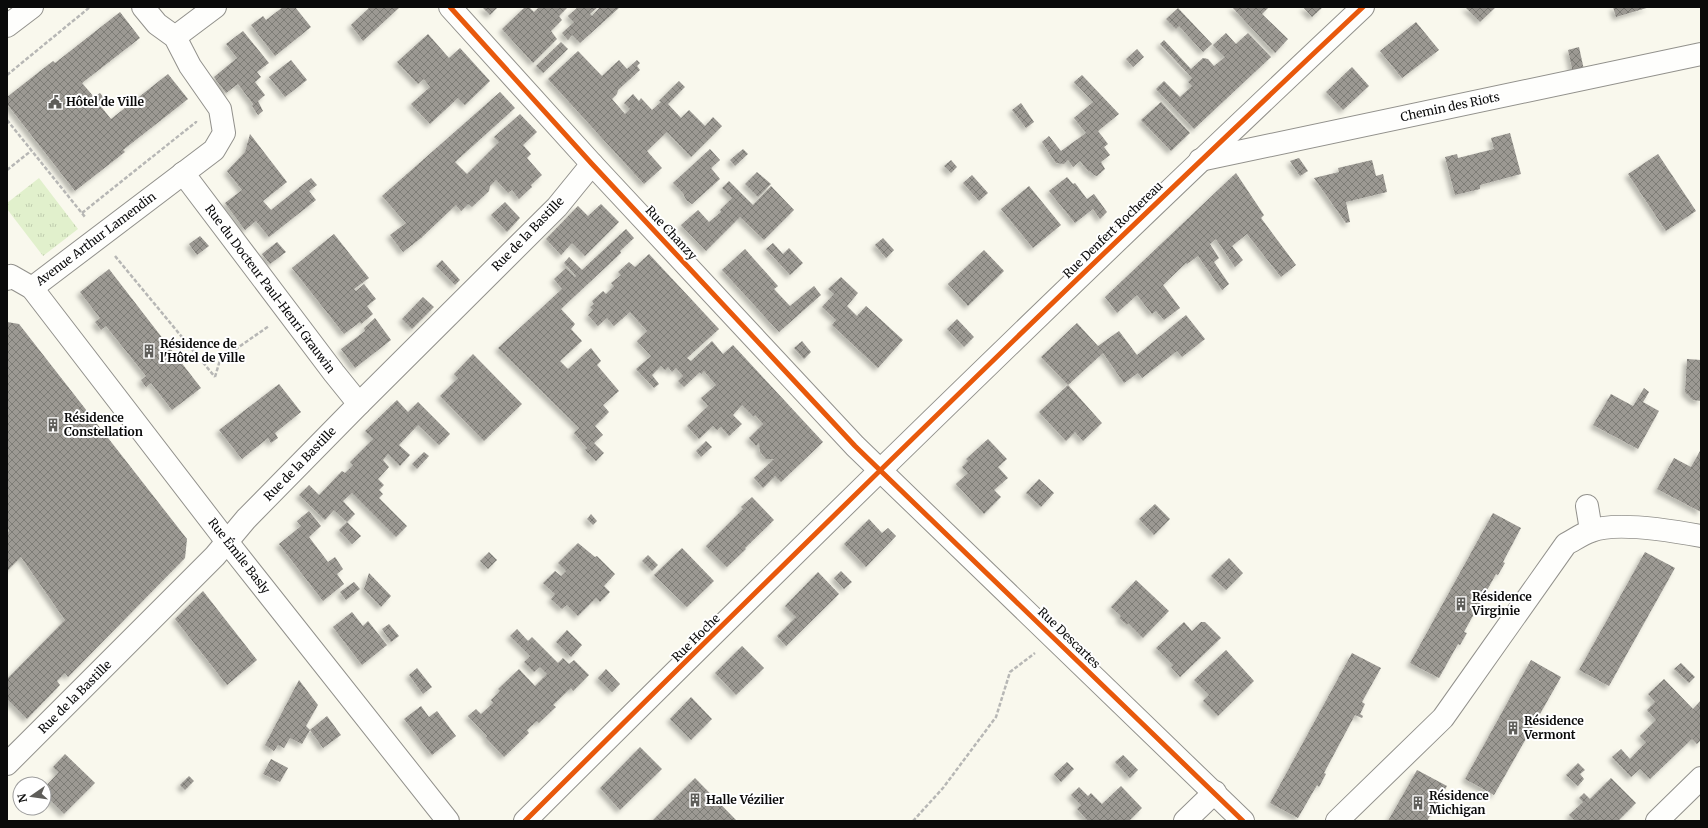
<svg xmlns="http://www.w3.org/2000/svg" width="1708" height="828" font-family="Merriweather,serif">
  <defs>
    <pattern id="grass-tufts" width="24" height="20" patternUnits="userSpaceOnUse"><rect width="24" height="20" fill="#e1f0cc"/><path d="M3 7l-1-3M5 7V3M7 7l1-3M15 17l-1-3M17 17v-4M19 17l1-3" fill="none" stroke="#c0ccae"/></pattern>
    <pattern id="building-cross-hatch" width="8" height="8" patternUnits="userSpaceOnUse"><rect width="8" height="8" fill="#9c9993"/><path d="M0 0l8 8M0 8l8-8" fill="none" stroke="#7d7b76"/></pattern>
    <filter id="shadow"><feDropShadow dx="-3.5" dy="3.5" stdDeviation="2" flood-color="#0004"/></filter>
  </defs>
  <rect width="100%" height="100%" fill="#f9f8ed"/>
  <path fill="url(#grass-tufts)" d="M39 178 78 229 43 256 7 209V203Z"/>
  <g fill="url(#building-cross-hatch)" filter="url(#shadow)">
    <path d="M283 7H295L311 27 275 56 251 25 263 16 266 20Z"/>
    <path d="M370 7H400L363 41 351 25Z"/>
    <path d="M482 7H498L490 15Z"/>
    <path d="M525 7H529L534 12 539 7H568L559 16 562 20 551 31 557 39 533 63 502 29Z"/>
    <path d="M578 7H598L590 14 592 16 600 7H620L580 43 572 35 568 40 562 33 574 22 568 16Z"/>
    <path d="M1232 7H1269L1262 14 1288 39 1275 53Z"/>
    <path d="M1303 7H1323L1312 17Z"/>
    <path d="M1465 7H1496L1480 22Z"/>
    <path d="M1613 7H1650L1616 17Z"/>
    <path d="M1178 8 1212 44 1203 52 1179 26 1176 29 1166 19Z"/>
    <path d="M120 12 140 38 82 83 94 97 100 93 105 99 99 104 111 119 168 74 188 99 123 150 125 152 75 191 7 104V97L53 61 55 63Z"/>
    <path d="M1416 22 1439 50 1402 78 1380 51Z"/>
    <path d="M243 31 269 63 257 72 261 77 255 82 265 95 258 101 263 111 258 115 252 106 253 104 238 84 226 93 214 77 237 58 226 44Z"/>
    <path d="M1226 33 1236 44 1248 33 1271 57 1194 129 1156 89 1164 81 1180 97 1192 86 1188 82 1192 78 1160 44 1164 40 1191 69 1203 58 1208 59 1214 66 1225 57 1213 45Z"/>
    <path d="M428 34 449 58 460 48 490 81 465 105 458 98 430 124 411 104 430 87 424 79 418 84 397 62Z"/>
    <path d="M561 42 568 49 543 73 536 66Z"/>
    <path d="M1579 47 1584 70 1573 73 1568 50Z"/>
    <path d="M1137 49 1144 57 1133 67 1126 59Z"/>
    <path d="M578 51 602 76 619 60 627 69 637 60 640 63 637 66 640 70 618 90 617 94 612 99 625 114 630 109 624 103 633 94 639 101 641 98 652 110 661 102 659 101 679 81 685 87 668 104 681 118 689 110 705 126 713 117 722 126 691 157 667 132 647 151 662 168 644 184 548 79Z"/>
    <path d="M291 60 307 80 285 97 269 77Z"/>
    <path d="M1352 67 1369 86 1343 110 1326 92Z"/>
    <path d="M1082 75 1119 114 1098 131 1108 144 1104 147 1110 155 1101 162 1105 169 1097 176 1094 175 1090 171 1089 172 1080 161 1073 167 1068 160 1064 164 1056 163 1042 142 1049 136 1061 151 1086 133 1074 118 1093 102 1074 82Z"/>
    <path d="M500 92 515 108 455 162 467 174 499 142 494 137 520 114 537 132 523 145 531 154 527 158 542 175 531 185 532 187 519 199 512 190 508 193 496 180 490 186 489 191 472 207 468 204 461 211 456 205 421 238 403 252 390 235 406 223 382 196Z"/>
    <path d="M1161 102 1190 133 1171 151 1141 120Z"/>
    <path d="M1021 103 1034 122 1026 128 1012 110Z"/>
    <path d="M1510 133 1521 174 1480 185V189L1455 195 1445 157 1457 154 1458 158 1494 149 1491 138Z"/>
    <path d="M250 134 287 182 263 201 271 210 311 178 317 185 309 191 316 200 269 237 256 221 245 230 225 203 242 190 227 171 245 152Z"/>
    <path d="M710 149 720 160 711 168 720 179 692 204 686 200 683 193 673 183Z"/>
    <path d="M743 149 748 154 735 166 730 160Z"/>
    <path d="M1658 154 1696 211 1666 231 1628 174Z"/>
    <path d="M1299 158 1308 171 1300 176 1290 161Z"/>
    <path d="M951 160 957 167 951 173 944 166Z"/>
    <path d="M1372 160 1376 176 1383 174 1387 192 1346 202 1350 222 1346 223 1314 178 1339 172 1338 168Z"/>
    <path d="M757 172 771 184 758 197 745 184Z"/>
    <path d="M1236 173 1264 215 1261 218 1296 265 1281 277 1247 234 1232 246 1243 260 1235 267 1216 239 1210 244 1219 258 1214 262 1229 284 1222 290 1198 256 1187 264 1186 263 1163 285 1180 308 1164 320 1156 311 1152 314 1137 295 1117 313 1105 297Z"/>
    <path d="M972 175 988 193 979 201 963 183Z"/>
    <path d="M1067 177 1073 184 1075 183 1087 199 1094 194 1107 212 1100 219 1093 209 1075 223 1049 191Z"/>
    <path d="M729 181 753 205 771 186 794 210 764 240 740 217 706 251 681 225 698 210 709 222 721 212 720 210 732 198 722 188Z"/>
    <path d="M1029 186 1061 225 1033 248 1001 209Z"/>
    <path d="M505 202 520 218 507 232 491 215Z"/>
    <path d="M601 204 619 222 585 256 572 243 561 255 546 239 578 206 588 216Z"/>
    <path d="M626 229 634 238 620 251 621 253 561 309 575 324 571 329 582 341 560 361 568 369 591 348 601 361 597 365 619 391 603 405 609 412 595 426 603 435 594 443 604 453 596 461 585 450 587 448 574 433 579 428 498 348 562 289 554 279 566 268 575 277 576 276 564 263 569 257 582 270Z"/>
    <path d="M334 234 369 278 354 289 356 291 364 284 376 299 367 306 373 314 361 324 360 322 344 334 292 268Z"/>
    <path d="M200 236 209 246 197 255 189 244Z"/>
    <path d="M883 238 894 250 886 258 875 245Z"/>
    <path d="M277 242 286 252 270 264 262 254Z"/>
    <path d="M773 243 783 254 789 248 803 263 790 275 766 249Z"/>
    <path d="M745 249 778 286 774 289 790 306 814 286 821 295 779 332 722 270Z"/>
    <path d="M984 250 1004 271 968 306 948 284Z"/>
    <path d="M649 254 719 329 687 358 691 361 712 341 723 354 733 345 823 442 781 482 775 476 763 488 754 478 774 459H766L760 452 759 443 756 446 749 438 763 424 755 415 754 417 742 405 733 415 742 424 729 436 721 427 717 430 713 426 699 439 687 426 708 406 701 398 716 385 704 371 701 374 700 372 684 387 678 381 683 376 676 368 672 372 668 367 665 370 661 366 652 375 659 384 654 388 636 369 651 356 637 341 647 331 630 312 614 326 607 318 598 326 588 315 593 310 590 307 594 304 592 301 603 291 606 294 614 286 611 283 621 275 618 272 629 262 635 267Z"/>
    <path d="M442 260 460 280 455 285 436 266Z"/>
    <path d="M109 269 201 388 172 410 151 383 146 387 141 380 146 376 106 326 101 330 95 322 100 318 80 292Z"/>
    <path d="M841 277 858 293 847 306 857 316 866 306 903 340 878 368 832 325 836 320 822 307 834 294 828 289Z"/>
    <path d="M423 297 434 307 412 329 402 319Z"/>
    <path d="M1186 315 1205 339 1182 357 1177 351 1142 378 1138 373 1124 383 1103 353 1068 385 1041 357 1077 323 1098 346 1119 331 1137 355Z"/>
    <path d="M375 318 391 340 355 368 341 349 365 331 364 328Z"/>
    <path d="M957 319 974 337 964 347 947 329Z"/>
    <path d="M7 322 19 324 187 539 185 558 68 677 65 673 57 681 60 685 27 719 7 699V679L65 620 21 557 7 571V533L9 531 7 526Z"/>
    <path d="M802 341 811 352 804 359 794 348Z"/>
    <path d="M473 354 522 404 484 441 440 396 458 378 454 374Z"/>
    <path d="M1687 359 1701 360V401L1693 400 1685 392Z"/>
    <path d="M279 384 301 412 275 433 278 438 271 443 268 438 242 459 219 430Z"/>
    <path d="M1068 385 1102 423 1083 441 1075 432 1066 441 1039 412Z"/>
    <path d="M1644 388 1649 392 1643 402 1659 411 1638 449 1593 425 1611 394 1633 406Z"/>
    <path d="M397 400 408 412 418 402 450 434 439 445 418 425 399 445 410 455 400 466 388 454 383 460 389 467 378 479 384 485 379 490 383 494 379 498 407 526 396 537 352 493 343 501 355 514 347 522 361 536 352 544 339 530 347 522 334 510 325 520 299 495 309 485 319 495 342 471 345 473 353 465 350 462 373 439 365 431Z"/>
    <path d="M988 439 1007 459 998 467 1008 478 994 490 1001 497 984 514 956 484 968 473 962 467 968 461 966 459Z"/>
    <path d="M706 441 712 447 701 457 696 451Z"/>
    <path d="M1700 451 1701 452V512L1657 489 1674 458 1691 467Z"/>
    <path d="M424 452 429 456 417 469 412 464Z"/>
    <path d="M1039 479 1054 493 1041 507 1026 493Z"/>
    <path d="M752 497 774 520 745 548 746 549 727 567 706 546 743 509 741 507Z"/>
    <path d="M1155 504 1170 519 1154 535 1139 519Z"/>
    <path d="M309 511 321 526 309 537 328 562 335 557 343 569 337 574 344 584 323 601 279 544 301 526 297 521Z"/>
    <path d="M1493 513 1521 528 1503 562 1505 563 1498 575 1496 574 1464 632 1467 633 1460 645 1458 644 1439 678 1410 663Z"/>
    <path d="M591 514 597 521 593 525 587 519Z"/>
    <path d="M869 519 882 533 888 528 896 536 866 567 844 544Z"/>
    <path d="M578 543 595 557 597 556 615 574 604 586 610 592 600 602 596 598 578 616 567 605 562 609 551 599 555 594 543 583 555 571 561 576 566 571 558 563Z"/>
    <path d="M682 548 714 581 687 607 654 575Z"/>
    <path d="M489 552 497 560 488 569 480 561Z"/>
    <path d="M1645 552 1675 568 1609 686 1579 670Z"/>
    <path d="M648 555 658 565 652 571 642 561Z"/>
    <path d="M1229 558 1243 573 1226 590 1211 576Z"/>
    <path d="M841 571 852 582 844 589 834 578Z"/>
    <path d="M818 572 839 594 786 646 777 636 796 617 785 606Z"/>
    <path d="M369 573 391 596 381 607 364 589Z"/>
    <path d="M1136 580 1169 611 1143 638 1128 623 1127 625 1119 618 1121 616 1111 607Z"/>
    <path d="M354 582 360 589 346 600 340 592Z"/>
    <path d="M203 591 257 660 227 685 175 619Z"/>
    <path d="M352 612 363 626 368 621 387 645 362 665 333 627Z"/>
    <path d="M1184 622 1192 631 1201 622H1205L1221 638 1180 677 1171 667 1173 665 1156 648Z"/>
    <path d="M389 624 399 636 391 642 382 629Z"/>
    <path d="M517 629 528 641 532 637 558 663 563 658 569 664 574 660 589 675 573 691 571 688 553 705 556 707 539 723 537 721 527 730 529 733 504 757 486 738 487 736 468 716 476 709 481 714 493 703 491 700 500 691 498 689 519 669 535 686 547 674 540 667 534 672 524 662 530 656 510 636Z"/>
    <path d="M567 630 582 645 571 657 556 642Z"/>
    <path d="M742 646 764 668 736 695 715 673Z"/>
    <path d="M1226 650 1254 681 1218 716 1203 701 1209 695 1194 680Z"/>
    <path d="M1352 653 1381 668 1362 702 1365 704 1360 714 1363 716 1362 718 1355 715 1324 773 1326 774 1319 787 1317 785 1298 818 1270 803Z"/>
    <path d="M1531 660 1561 677 1494 795 1465 779Z"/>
    <path d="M1681 663 1695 677 1689 683 1674 669Z"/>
    <path d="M417 668 432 687 423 694 409 675Z"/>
    <path d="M606 669 620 684 612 692 598 678Z"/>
    <path d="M1664 679 1693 709 1701 700V740L1697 744 1692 739 1650 779 1640 769 1631 777 1612 757 1621 749 1630 759 1646 742 1640 736 1656 720 1647 710 1655 702 1648 694Z"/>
    <path d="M299 680 318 705 306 726 310 730 327 716 341 735 323 748 310 730 302 744 290 738 284 748 278 745 274 751 265 745Z"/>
    <path d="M691 697 712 719 691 740 670 719Z"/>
    <path d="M421 706 429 717 437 711 456 736 432 755 404 719Z"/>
    <path d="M640 747 662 769 620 810 600 788Z"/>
    <path d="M65 754 95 783 64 814 44 794V788L57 774 58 772 53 767Z"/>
    <path d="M1123 755 1138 770 1130 778 1115 762Z"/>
    <path d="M271 759 288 768 280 782 263 774Z"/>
    <path d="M1067 762 1074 769 1061 782 1054 774Z"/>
    <path d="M1578 763 1585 770 1580 774 1584 779 1578 786 1566 775Z"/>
    <path d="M1417 770 1447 786 1427 821H1388Z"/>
    <path d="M189 776 194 781 185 790 180 785Z"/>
    <path d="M695 778 737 821H652Z"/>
    <path d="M1611 778 1636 803 1618 821H1575L1569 815 1583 802 1579 798 1584 793 1590 799Z"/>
    <path d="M1121 786 1142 808 1129 821H1085L1087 820 1077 809 1081 805 1071 795 1079 787 1088 796 1091 793 1102 804Z"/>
  </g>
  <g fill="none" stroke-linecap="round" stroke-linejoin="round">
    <g stroke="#92918c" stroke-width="24">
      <g id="minor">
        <path d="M450 7 592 164 855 446 1243 821"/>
        <path d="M7 26 32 7"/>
        <path d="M175 37 215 7"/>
        <path d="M1200 160 1701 54"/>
        <path d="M183 173 334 373 359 404"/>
        <path d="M7 279 11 276 32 288 228 543 448 821"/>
        <path d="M32 288 214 150 224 133 220 109 190 66 175 37 157 24 143 7"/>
        <path d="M1587 506 1591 530"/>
        <path d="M7 764 215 556 246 519 359 404 557 207 592 164"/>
        <path d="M525 821C801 546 1079 274 1363 7"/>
        <path d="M1185 821 1215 792"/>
        <path d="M1337 821 1443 718 1566 544C1574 540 1582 534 1591 531 1616 521 1674 531 1701 536"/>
        <path d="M1657 821 1701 778"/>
      </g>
    </g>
    <g stroke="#b7b7b5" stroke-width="2.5" stroke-dasharray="4 2" stroke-linecap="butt">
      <path d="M7 75 90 7"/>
      <path d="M7 120 85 217"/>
      <path d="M7 170 31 151"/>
      <path d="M82 213 196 122V121"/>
      <path d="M115 256 215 377"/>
      <path d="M215 377 220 360 269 326"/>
      <path d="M913 821 943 788 996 717 1010 672 1035 653"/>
    </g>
    <use href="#minor" stroke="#fefefc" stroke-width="22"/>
    <g stroke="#fff" stroke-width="8">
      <g id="cycleway">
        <path d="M450 7 592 164 855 446 1243 821"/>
        <path d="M525 821C801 546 1079 274 1363 7"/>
      </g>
    </g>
    <use href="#cycleway" stroke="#e8590c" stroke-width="5"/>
  </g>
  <defs>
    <g id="civic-bare" transform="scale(1.08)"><path d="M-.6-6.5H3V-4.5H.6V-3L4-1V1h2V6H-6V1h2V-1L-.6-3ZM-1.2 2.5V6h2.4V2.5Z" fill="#5e5d59" stroke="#fff" stroke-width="2.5" paint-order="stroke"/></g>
    <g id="building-bare" transform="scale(1.08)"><path d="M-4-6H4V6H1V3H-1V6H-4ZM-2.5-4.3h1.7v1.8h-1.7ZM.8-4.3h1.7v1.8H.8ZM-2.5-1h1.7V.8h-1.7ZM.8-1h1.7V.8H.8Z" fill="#5e5d59" stroke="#fff" stroke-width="2.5" paint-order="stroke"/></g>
  </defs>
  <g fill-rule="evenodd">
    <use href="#civic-bare" x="55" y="102"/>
    <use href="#building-bare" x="149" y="351"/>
    <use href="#building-bare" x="53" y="425"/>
    <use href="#building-bare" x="1461" y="604"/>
    <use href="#building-bare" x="1513" y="728"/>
    <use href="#building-bare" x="695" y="800"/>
    <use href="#building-bare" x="1418" y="803"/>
  </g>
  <g text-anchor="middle" stroke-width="4" stroke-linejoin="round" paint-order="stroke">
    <g font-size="12" font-weight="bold" fill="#0a0a0a" stroke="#fff" text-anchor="start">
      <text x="66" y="106">Hôtel de Ville</text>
      <text x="160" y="348">Résidence de<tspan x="160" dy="14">l'Hôtel de Ville</tspan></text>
      <text x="64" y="422">Résidence<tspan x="64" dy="14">Constellation</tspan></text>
      <text x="1472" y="601">Résidence<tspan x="1472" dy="14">Virginie</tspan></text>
      <text x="1524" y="725">Résidence<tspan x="1524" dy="14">Vermont</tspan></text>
      <text x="1429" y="800">Résidence<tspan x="1429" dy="14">Michigan</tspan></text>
      <text x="706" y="804">Halle Vézilier</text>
    </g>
    <g font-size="12" fill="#0a0a0a" stroke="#fff">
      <text transform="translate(1450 107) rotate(-12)" y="4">Chemin des Riots</text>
      <text transform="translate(1113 230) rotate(-44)" y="4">Rue Denfert Rochereau</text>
      <text transform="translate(671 233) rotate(47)" y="4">Rue Chanzy</text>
      <text transform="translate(528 234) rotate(-46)" y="4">Rue de la Bastille</text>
      <text transform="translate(96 239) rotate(-37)" y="4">Avenue Arthur Lamendin</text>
      <text transform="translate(270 289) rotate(53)" y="4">Rue du Docteur Paul-Henri Grauwin</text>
      <text transform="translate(300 464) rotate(-46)" y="4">Rue de la Bastille</text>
      <text transform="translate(239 556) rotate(52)" y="4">Rue Émile Basly</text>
      <text transform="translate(696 638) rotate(-45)" y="4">Rue Hoche</text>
      <text transform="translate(1069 638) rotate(44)" y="4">Rue Descartes</text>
      <text transform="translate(75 697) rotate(-45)" y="4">Rue de la Bastille</text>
    </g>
  </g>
  <rect width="1708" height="828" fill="none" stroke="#0a0a0a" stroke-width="16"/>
  <g transform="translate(32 796) rotate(257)"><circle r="19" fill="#ffffff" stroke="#9d9d9d"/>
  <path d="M0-3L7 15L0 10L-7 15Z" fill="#5e5d59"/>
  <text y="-6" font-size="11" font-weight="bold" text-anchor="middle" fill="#0a0a0a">N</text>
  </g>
</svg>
